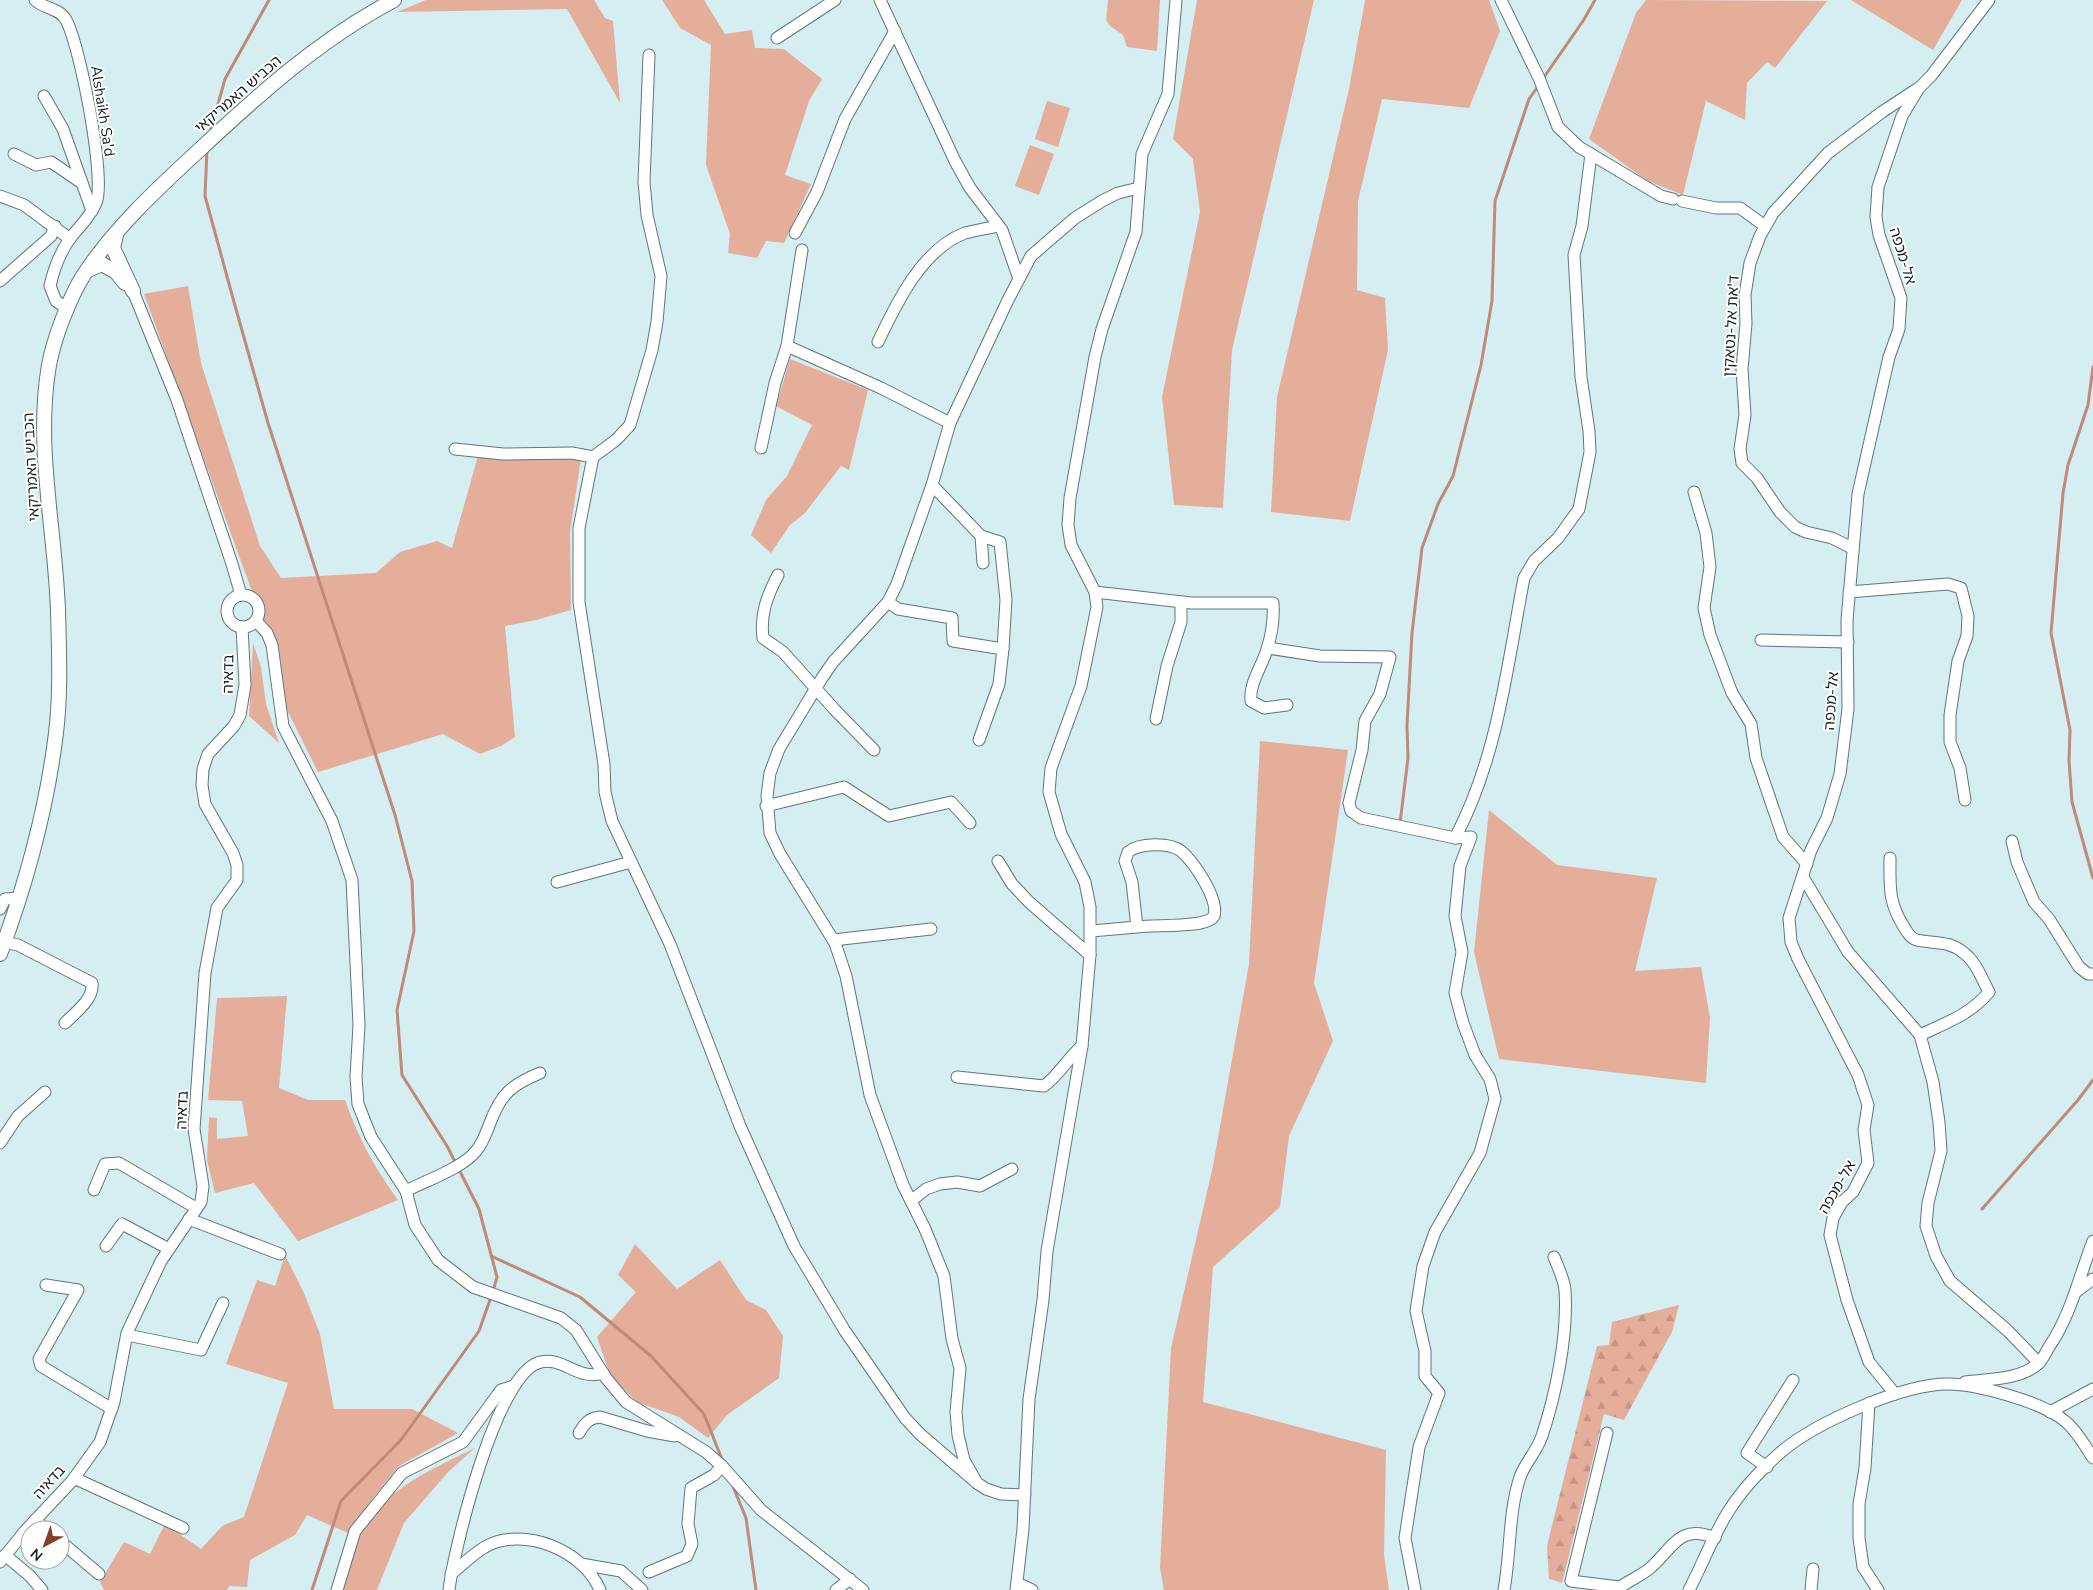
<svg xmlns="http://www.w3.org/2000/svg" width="2093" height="1590" font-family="'Nunito Sans','Noto Sans Hebrew',sans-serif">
  <defs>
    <pattern id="forest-firs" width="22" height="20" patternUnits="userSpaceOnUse" patternTransform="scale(1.25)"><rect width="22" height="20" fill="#e5ae9a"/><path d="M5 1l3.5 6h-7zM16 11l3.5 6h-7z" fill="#c49584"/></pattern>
  </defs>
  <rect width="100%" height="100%" fill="#d4eef2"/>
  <g fill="#e5ae9a">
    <path d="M426 0H594L605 18 613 21 620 103 567 9 397 12Z"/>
    <path d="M662 0H704L725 34 752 30 755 48 784 49 822 79 809 101 785 175 811 184 784 243 766 241 757 258 728 253 730 234 706 165 711 45 680 28Z"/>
    <path d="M1108 0H1160L1157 51 1127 47 1123 35 1110 26 1106 20Z"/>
    <path d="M1197 0H1314L1232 350 1223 508 1174 505 1162 397 1200 212 1193 159 1173 139Z"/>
    <path d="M1365 0H1489L1500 31 1469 108 1382 99 1358 201 1357 290 1385 298 1388 350 1350 521 1271 512 1277 397 1349 89Z"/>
    <path d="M1646 0 1827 1 1775 68 1767 62 1747 83 1745 120 1706 101 1683 195 1648 181 1589 139 1636 13Z"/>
    <path d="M1851 0H1962L1933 50Z"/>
    <path d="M1047 101 1070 108 1058 147 1035 139Z"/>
    <path d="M1030 145 1054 154 1039 195 1015 186Z"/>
    <path d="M188 286 201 363 260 546 281 578 376 573 400 552 437 541 452 548 478 456 581 459 570 532 571 610 536 620 505 626 515 737 501 746 480 754 443 734 318 772 286 708 258 608 144 294Z"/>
    <path d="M790 359 868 390 849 470 841 466 805 513 790 525 771 553 751 535 766 500 787 476 812 425 776 406Z"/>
    <path d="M253 643 261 667 266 704 279 743 249 716Z"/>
    <path d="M1260 741 1348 750 1314 983 1333 1041 1289 1136 1280 1207 1213 1267 1203 1402 1386 1450 1384 1555 1389 1590H1164L1160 1568 1171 1348 1213 1166 1249 964Z"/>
    <path d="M1489 810 1557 865 1657 878 1635 971 1701 967 1710 1017 1706 1083 1499 1059 1474 952Z"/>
    <path d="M287 996 279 1088 308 1100H345C360 1141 373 1165 398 1200L298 1241 254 1183 215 1193 207 1160 209 1117 217 1118V1139L248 1136 242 1101 208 1100 217 998Z"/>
    <path d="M635 1244 677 1289 720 1260 746 1300 766 1310 783 1336 779 1378 727 1415 708 1438 679 1417 637 1402 610 1375 597 1337 636 1292 618 1275Z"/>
    <path d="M285 1255 304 1293 320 1334 334 1409H412L458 1433 399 1466 372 1499 348 1533 307 1515 295 1535 250 1560 247 1587 229 1586 227 1590H104L100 1582 124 1542 150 1554 165 1524 201 1549 222 1526 244 1517 288 1383 226 1364 257 1280 275 1286Z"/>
    <path d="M475 1448 448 1472 404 1523 377 1590H342C346 1576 352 1542 359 1531 386 1489 432 1469 475 1448Z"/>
  </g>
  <path fill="url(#forest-firs)" d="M1679 1305 1672 1332 1624 1420 1604 1414 1562 1583 1549 1579 1547 1546 1597 1346 1609 1345 1612 1322Z"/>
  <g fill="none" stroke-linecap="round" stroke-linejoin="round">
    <g stroke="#bf8a76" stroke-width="3">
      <path d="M1542 80 1583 21 1595 0"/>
      <path d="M210 133 225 79 269 0"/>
      <path d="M207 149 205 196 234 302 268 423 395 815 412 881 414 931 397 1010 402 1075 447 1146 479 1209 497 1277 493 1291"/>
      <path d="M2093 367 2088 405 2068 465 2063 493 2051 633 2070 730 2069 761 2072 802 2093 878"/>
      <path d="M1400 823 1408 758 1407 725 1412 633 1422 548 1438 504 1453 476 1481 365 1492 301 1495 201 1529 99 1539 85"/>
      <path d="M1982 1209 2078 1100 2093 1080"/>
      <path d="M491 1256 580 1297 651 1356 704 1414 723 1462"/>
      <path d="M732 1484 746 1518 756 1590"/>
      <path d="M312 1590 341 1501 401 1440 479 1331 491 1297"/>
    </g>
    <g stroke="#5f767a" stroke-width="13">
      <g id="minor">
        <path d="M35 0C44 9 60 8 66 20 80 45 106 179 96 203 90 217 80 226 71 237 60 252 54 268 50 286L56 301 68 309"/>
        <path d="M880 0 955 161 970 188 1002 230 1019 279"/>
        <path d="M1501 0 1539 78 1558 127 1579 147 1661 196 1673 199"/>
        <path d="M777 38 835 0"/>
        <path d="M649 55 644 182 647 215 661 276 657 322 652 350 630 425 616 440 593 457 579 528V602L604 764 605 792 612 821 670 944 740 1126 794 1246 845 1331 905 1418 920 1434 977 1483"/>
        <path d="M44 96 63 129 92 211"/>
        <path d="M14 154 36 165 51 162 82 183"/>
        <path d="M0 196 24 205 70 239"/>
        <path d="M1682 201 1716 208H1740L1765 226"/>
        <path d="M795 233 817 192 845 119 895 31"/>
        <path d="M0 281 51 236 55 226"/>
        <path d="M133 291 177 400 232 564 241 595"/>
        <path d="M878 342C896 304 922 249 965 233 976 230 988 228 999 226"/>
        <path d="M787 346 802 250"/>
        <path d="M761 448 775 383 787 346 881 388 950 423"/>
        <path d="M455 449 503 454 572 453 593 457"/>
        <path d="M932 485 981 536 983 563"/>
        <path d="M1694 492 1706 533 1710 567 1704 608 1710 635 1732 693 1751 724 1756 758 1783 837 1807 864"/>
        <path d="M1852 548 1832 538 1806 532 1795 527 1780 512 1757 478 1742 463 1740 449 1745 415 1742 369 1746 324 1745 295 1750 263 1760 236 1773 213 1828 153 1882 112 1917 89"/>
        <path d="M778 575C767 596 760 614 763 638L783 652 835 710 874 750"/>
        <path d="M1095 592 1191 603H1273C1274 619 1272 634 1267 649 1262 667 1249 683 1251 701L1264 708 1287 705"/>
        <path d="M1849 592 1948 584 1961 588 1968 616 1967 636 1958 661 1950 715V742L1960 768 1965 800"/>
        <circle cx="243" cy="611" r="16"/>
        <path d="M888 602 898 609 952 618 953 641 1003 649"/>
        <path d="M256 621 267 633 272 645 283 726 332 821 352 880 359 1025 356 1077 358 1104 371 1137 406 1191 415 1225 438 1260 473 1287 561 1318 576 1330 606 1378 626 1402 706 1452 722 1466 761 1510 863 1590"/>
        <path d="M1761 640 1848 642"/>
        <path d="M1268 648 1320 656 1390 657 1380 694 1365 721 1362 750 1349 803 1351 811 1361 818 1455 838C1498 757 1507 666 1524 578L1534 561 1558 538 1579 509 1590 452 1589 431 1581 377 1574 255 1582 226 1591 154"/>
        <path d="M1156 719 1167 666 1181 622V602"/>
        <path d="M979 740 999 684 1003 649 1006 600 1000 542 981 536"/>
        <path d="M766 806 844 787 889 816 951 802 970 823"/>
        <path d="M2012 841 2017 862 2034 902 2049 919 2079 967 2088 974H2093"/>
        <path d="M1890 858C1890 886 1888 902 1904 927 1907 932 1911 939 1917 940 1934 944 1949 940 1964 953 1976 962 1982 979 1989 992 1971 1014 1946 1023 1920 1035"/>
        <path d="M998 861 1012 884 1029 902 1090 955"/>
        <path d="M1803 877 1848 952 1920 1035 1933 1082 1939 1122 1941 1151 1928 1203 1926 1226 1936 1256 1950 1281 2007 1330 2039 1363"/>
        <path d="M557 882 631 862"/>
        <path d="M0 909 5 899 19 898"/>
        <path d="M1091 931 1137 927 1132 882 1125 861 1128 852C1139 843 1169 842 1181 851 1194 862 1219 899 1214 916 1206 929 1155 924 1137 927"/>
        <path d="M833 940 931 929"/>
        <path d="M4 942 18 945 92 983C94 999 76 1012 65 1023"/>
        <path d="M957 1077 1044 1086C1059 1075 1068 1058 1082 1046"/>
        <path d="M0 1143 18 1116 45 1092"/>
        <path d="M94 1190 105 1164 119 1163 196 1208"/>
        <path d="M406 1191C425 1181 463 1168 476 1151 483 1143 486 1133 490 1123 501 1094 511 1085 540 1073"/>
        <path d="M911 1201 926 1189 940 1184 957 1182 980 1186 1012 1169"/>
        <path d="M189 1219 280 1254"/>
        <path d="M106 1246 122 1224 169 1249"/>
        <path d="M46 1285 78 1290 39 1359 41 1366 112 1409"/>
        <path d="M2077 1291 2093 1279"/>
        <path d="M127 1335 201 1350 223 1303"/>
        <path d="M1965 1382C1988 1379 2021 1380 2039 1363 2043 1359 2046 1352 2049 1347 2071 1315 2079 1277 2093 1241"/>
        <path d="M1895 1394 1869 1362 1847 1300 1830 1235 1833 1218 1842 1202 1853 1192 1868 1163 1864 1130 1868 1105 1858 1075 1798 959 1791 942 1789 918 1811 850 1827 818 1840 774 1848 709 1847 620 1858 494 1889 357 1899 329 1901 298 1879 235 1876 217 1878 187 1902 116 1919 88 1931 76 1989 0"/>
        <path d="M1869 1403 1865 1468 1859 1504V1538L1863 1567 1878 1590"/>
        <path d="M2050 1412 2093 1389"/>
        <path d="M579 1433C585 1423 589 1418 600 1417L647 1431 675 1436"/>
        <path d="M1607 1433 1571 1581 1619 1587"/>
        <path d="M1767 1467 1747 1453 1793 1380"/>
        <path d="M74 1478 183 1528"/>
        <path d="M1025 1495 1001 1494 986 1489 977 1483 964 1460 958 1435 956 1412 960 1368 952 1339 944 1276 925 1229 903 1185 870 1095 846 976 835 943 780 854 770 833 767 796 770 773 779 749 822 678 833 662 888 602 897 584 932 485 950 423 1008 300 1031 256 1075 218 1102 201 1118 193 1139 188"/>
        <path d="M35 1520 46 1530"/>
        <path d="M60 1541 99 1574"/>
        <path d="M5 1555 30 1576 42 1590"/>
        <path d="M0 1562 25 1531 72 1481 100 1442 114 1402 127 1333 161 1261 201 1202 203 1186 194 1129 205 973 217 908 237 880V865L233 853 205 804 202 785 203 769 208 754 234 726 240 715 245 685 242 627"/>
        <path d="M581 1564 621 1571 642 1590"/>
        <path d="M649 1572 687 1556 692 1544 688 1524 691 1488 714 1475 722 1466"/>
        <path d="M451 1574C462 1565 473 1554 485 1547 524 1525 584 1551 600 1590"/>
        <path d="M1017 1583 1032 1590"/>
        <path d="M337 1590 355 1531 402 1473 463 1442 501 1390 514 1386"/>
        <path d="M449 1590C454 1549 497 1370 541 1362 564 1357 578 1381 603 1373"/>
        <path d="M836 1590 850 1579"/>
        <path d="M1016 1590 1023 1529 1029 1399 1043 1300 1047 1251 1082 1046 1090 955V907L1085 882 1061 834 1049 792 1051 768 1081 686 1097 607 1095 592 1071 545 1068 525 1070 498 1095 357 1102 329 1136 232 1142 154 1168 94 1176 0"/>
        <path d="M1415 1590 1405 1538 1419 1447 1439 1393 1425 1376V1351L1416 1311 1423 1266 1435 1232 1480 1153 1495 1099 1490 1079 1475 1055 1463 1023 1455 993 1462 952 1455 916 1460 866 1471 837 1455 838"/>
        <path d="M1504 1590C1511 1552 1508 1514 1520 1477 1525 1463 1537 1451 1542 1436 1556 1394 1568 1335 1565 1290 1564 1279 1558 1267 1554 1257"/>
        <path d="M1616 1590C1626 1582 1639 1577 1649 1569 1673 1549 1678 1523 1715 1538"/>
        <path d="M1689 1590C1702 1565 1713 1536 1728 1512 1741 1491 1762 1468 1781 1452 1815 1423 1902 1384 1948 1384 1976 1384 2044 1402 2066 1422 2077 1431 2085 1446 2093 1458"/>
        <path d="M1811 1590 1813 1569"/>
      </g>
    </g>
    <g stroke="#5f767a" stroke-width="16">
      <g id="major">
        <path d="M116 235 113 248 133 291"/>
        <path d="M88 270 102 264 116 272 125 283"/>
        <path d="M0 954C26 884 47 807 56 733 61 692 59 650 58 610 55 528 35 446 49 365 54 338 69 299 83 276 113 230 156 190 196 153 258 95 319 40 394 0"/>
      </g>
    </g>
    <use href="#minor" stroke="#fff" stroke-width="11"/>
    <use href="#major" stroke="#fff" stroke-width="14"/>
  </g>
  <g text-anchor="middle" stroke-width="4" stroke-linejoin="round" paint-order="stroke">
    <g font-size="15" fill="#141d1e" stroke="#fff">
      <text transform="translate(238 94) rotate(-41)" y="5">הכביש האמריקאי</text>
      <text transform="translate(103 111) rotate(81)" y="5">Alshaikh Sa'd</text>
      <text transform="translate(1903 256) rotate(73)" y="5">אל-מכפה</text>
      <text transform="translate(1731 326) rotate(-87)" y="5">ד'את אל-נטאקין</text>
      <text transform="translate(31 467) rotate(-93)" y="5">הכביש האמריקאי</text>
      <text transform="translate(228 674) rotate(-89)" y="5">בדאיה</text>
      <text transform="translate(1831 701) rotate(-86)" y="5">אל-מכפה</text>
      <text transform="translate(182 1110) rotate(-88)" y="5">בדאיה</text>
      <text transform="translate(1837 1187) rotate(-60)" y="5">אל-מכפה</text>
      <text transform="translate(49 1482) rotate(-48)" y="5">בדאיה</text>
    </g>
  </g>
  <g transform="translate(45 1545) rotate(221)"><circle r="24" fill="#ffffff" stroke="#a1a5a5"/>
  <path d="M0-4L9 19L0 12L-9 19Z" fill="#873e22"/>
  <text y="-8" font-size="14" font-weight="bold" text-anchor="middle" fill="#141d1e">N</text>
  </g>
</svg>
